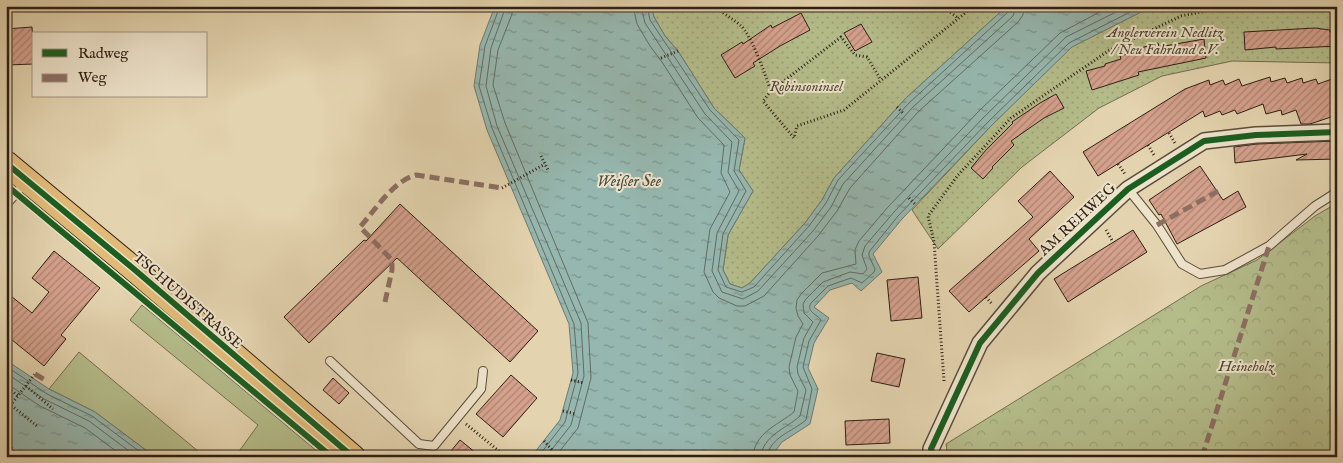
<svg xmlns="http://www.w3.org/2000/svg" width="1343" height="463" font-family="'IM FELL English',serif">
  <defs>
    <pattern id="forest-crowns" width="20" height="18" patternUnits="userSpaceOnUse" patternTransform="scale(1.25)"><rect width="20" height="18" fill="#b4bc8a"/><path d="M2 6a3 3 0 1 1 6 0M12 15a3 3 0 1 1 6 0" fill="none" stroke="#9ba176"/></pattern>
    <pattern id="garden-dots" width="8" height="8" patternUnits="userSpaceOnUse" patternTransform="scale(1.25)"><rect width="8" height="8" fill="#b4bc8a"/><path d="M2 2h.1M6 6h.1" fill="none" stroke="#9ba176" stroke-width="1.8" stroke-linecap="round"/></pattern>
    <pattern id="water-ripples" width="26" height="14" patternUnits="userSpaceOnUse" patternTransform="scale(1.25)"><rect width="26" height="14" fill="#96b7af"/><path d="M2 4q2-2 4 0t4 0M15 11q2-2 4 0t4 0" fill="none" stroke="#7b948d"/></pattern>
    <pattern id="building-hatch" width="6" height="6" patternUnits="userSpaceOnUse" patternTransform="scale(1.25)"><rect width="6" height="6" fill="#d5a18d"/><path d="M-1 1l2-2M0 6l6-6M5 7l2-2" fill="none" stroke="#ad8372"/></pattern>
  </defs>
  <rect width="100%" height="100%" fill="#e3d3ae"/>
  <filter id="stains"><feTurbulence type="fractalNoise" baseFrequency=".004" numOctaves="4"/><feColorMatrix values="0 0 0 0 .2 0 0 0 0 .09 0 0 0 0 .02 0 0 0 .5 -.17"/></filter>
  <radialGradient id="worn" r=".72"><stop offset=".6" stop-color="#630" stop-opacity="0"/><stop offset="1" stop-color="#630" stop-opacity=".3"/></radialGradient>
  <g fill="#b4bc8a" stroke="#706e4f">
    <path d="M142 305 324 457H235L258 425 130 320Z"/>
    <path d="M79 352 205 457H155L95 412 49 389Z"/>
  </g>
  <path fill="url(#forest-crowns)" stroke="#706e4f" d="M1337 203V457H948L946 444 1201 286 1257 260 1315 216Z"/>
  <g fill="url(#garden-dots)" stroke="#706e4f">
    <path d="M651 6H1007L905 99 834 178 822 200 805 223 750 283 742 288 730 284 723 270 728 235 753 191 739 170 745 138 714 108 678 51 665 36 654 17Z"/>
    <path d="M1150 6H1337V63L1232 61 1162 76 1099 108 1022 167 938 249 912 210 991 126 1072 46 1143 11Z"/>
  </g>
  <g fill="url(#water-ripples)" stroke="#6c7a71">
    <path d="M495 6H651L654 17 665 36 678 51 714 108 745 138 739 170 753 191 728 235 723 270 730 284 742 288 750 283 805 223 822 200 834 178 905 99 1007 6H1150L1143 11 1072 47 991 126 902 219 873 254 882 272 861 291 852 283 830 290 814 307 829 318 814 343 808 368 818 389 810 424 782 442 771 457H531L560 420 573 373 569 324 487 130 474 86 480 45Z"/>
    <path d="M6 360 49 389 95 412 155 457H6Z"/>
  </g>
  <g fill="none" stroke-linecap="round" stroke-linejoin="round">
    <g stroke="#626b62" stroke-width="1">
      <path d="M500 6 485 46 479 86 492 128 574 324 578 373 565 422 538 457"/>
      <path d="M506 6 491 48 486 86 497 126 581 323 584 376 571 425 546 457"/>
      <path d="M513 6 512 14 498 50 493 85 505 123 588 323 591 378 578 428 555 457"/>
      <path d="M633 6 637 24 650 46 662 62 698 118 724 145 721 173 730 192 710 229 704 272 713 292 719 298 737 306H745L764 296 818 236 837 211 850 188 918 112 1018 22 1023 15 1024 6"/>
      <path d="M641 6 645 23 705 114 732 142 728 172 739 191 717 233 712 271 722 292 743 299 758 291 813 231 831 207 843 184 913 107 1013 16 1016 6"/>
      <path d="M647 6 650 20 710 110 739 140 734 171 746 191 723 234 718 270 726 287 742 292 754 287 809 226 826 203 838 180 909 103 1008 12 1010 6"/>
      <path d="M6 366 47 394 92 416 147 457"/>
      <path d="M6 373 44 399 89 421 137 457"/>
      <path d="M6 383 40 406 85 428 124 457"/>
      <path d="M753 457C754 433 778 425 794 412L798 391 790 375 789 367 796 337 803 324 798 316 796 308 797 300 801 294 822 273 856 264 855 250 859 241 888 207 978 112 1060 33 1111 6"/>
      <path d="M761 457C762 436 787 428 800 416L806 390 798 374 797 367 804 338 813 322 804 313 803 304 806 299 823 282 850 272 863 274 867 269 862 255 865 246 894 212 983 118 1066 37 1128 6"/>
      <path d="M767 457C769 438 793 431 806 420L812 389 803 367 809 341 821 320C817 314 806 312 811 303L828 286 851 278 862 283 874 272 875 269 869 256V252L898 216 988 122 1069 43 1142 6"/>
    </g>
  </g>
  <g fill="url(#building-hatch)" stroke="#2d1f14">
    <path d="M801 13 810 30 780 46 753 63 755 66 735 78 721 55 742 42 743 44 771 25 772 28Z"/>
    <path d="M861 24 872 42 855 51 844 33Z"/>
    <path d="M32 27 34 64 6 65V29Z"/>
    <path d="M1315 28 1330 30V32H1337V46L1276 49V47L1245 50 1244 32Z"/>
    <path d="M1204 39 1206 58 1138 72 1139 75 1092 90 1086 71 1105 66V64L1121 59 1120 56 1135 52 1134 50 1158 43 1159 47Z"/>
    <path d="M1270 77 1271 82 1285 78 1287 83 1302 78 1303 83 1316 79 1318 84 1332 79 1337 92V115L1310 124H1301L1296 110 1282 115 1281 110 1266 114 1263 104 1237 114 1235 110 1222 115 1220 111 1205 117 1203 111 1098 176 1083 152 1185 89 1209 80 1210 85 1223 80 1225 85 1239 79 1242 86Z"/>
    <path d="M1056 94 1064 108 1044 118 1011 141 1014 145 992 167 993 168 983 179 971 168 986 150 1013 123 1012 122 1040 103Z"/>
    <path d="M1337 141V159L1296 160 1307 154 1235 163 1234 147 1257 144Z"/>
    <path d="M1200 166 1223 200 1238 191 1246 207 1177 244 1161 214 1159 215 1149 200Z"/>
    <path d="M1050 171 1074 197 1029 239 1039 251 969 312 949 291 1033 217 1018 201Z"/>
    <path d="M400 204 538 331 510 362 397 258 309 343 284 317 364 240 366 241Z"/>
    <path d="M1133 230 1147 252 1068 302 1054 279Z"/>
    <path d="M54 251 100 288 61 335 66 339 44 366 6 335V292L32 313 49 292 32 278Z"/>
    <path d="M918 277 922 318 891 321 887 280Z"/>
    <path d="M877 353 905 359 899 387 871 381Z"/>
    <path d="M511 375 537 398 503 437 476 414Z"/>
    <path d="M333 378 349 393 339 404 323 390Z"/>
    <path d="M889 419 890 443 846 445 845 421Z"/>
    <path d="M460 440 481 457H446Z"/>
  </g>
  <g fill="none" stroke-linecap="round" stroke-linejoin="round">
    <g stroke="#5a4c3a" stroke-width="10">
      <g id="service">
        <path d="M1128 189 1157 225 1182 264 1200 274 1225 270 1269 246 1315 206 1337 192"/>
        <path d="M6 205 26 182"/>
        <path d="M330 361 419 444 434 446 481 389 483 371"/>
      </g>
    </g>
    <g stroke="#5a4c3a" stroke-width="18">
      <path id="minor" d="M933 457 931 449 980 343 1038 273 1128 189 1204 141 1256 135 1337 132"/>
    </g>
    <g stroke="#2d1f14" stroke-width="26">
      <path id="primary" d="M6 163 135 270 353 457"/>
    </g>
    <g stroke="#2d1f14" stroke-width="3" stroke-dasharray="1 2.5" stroke-linecap="butt">
      <path d="M715 6C723 14 732 18 740 25 752 35 765 75 771 91L763 101 794 138 797 126 844 110 974 6"/>
      <path d="M942 6 958 18"/>
      <path d="M661 58 678 51"/>
      <path d="M771 91 841 37 855 55 867 57 881 80"/>
      <path d="M897 107 904 114"/>
      <path d="M1169 133 1175 143"/>
      <path d="M1148 145 1154 155"/>
      <path d="M541 156 548 170"/>
      <path d="M1118 164 1125 174"/>
      <path d="M502 188 545 164"/>
      <path d="M909 198 916 205"/>
      <path d="M1106 230 1113 242"/>
      <path d="M986 297 992 304"/>
      <path d="M571 380 584 383"/>
      <path d="M944 381 934 242 928 216 958 175 1011 118 1108 51 1181 16 1231 6"/>
      <path d="M6 386 18 396"/>
      <path d="M26 386 53 409"/>
      <path d="M6 401 38 427"/>
      <path d="M6 411 35 374"/>
      <path d="M563 411 576 414"/>
      <path d="M466 424 506 457"/>
      <path d="M544 441 553 451"/>
      <path d="M6 444 14 450 9 457"/>
    </g>
    <use href="#service" stroke="#ede2ca" stroke-width="8"/>
    <use href="#minor" stroke="#ede2ca" stroke-width="15"/>
    <use href="#primary" stroke="#e2ba77" stroke-width="24"/>
    <g stroke="#8d6e63" stroke-width="5" stroke-dasharray="10 5" stroke-linecap="butt">
      <path d="M1157 225 1220 190"/>
      <path d="M385 302 392 270V260L360 227C375 210 394 180 416 175L502 188"/>
      <path d="M35 374 45 380"/>
      <path d="M220 453 222 457"/>
      <path d="M1202 457 1269 246"/>
    </g>
    <g stroke="#ede2ca" stroke-width="9">
      <g id="cycleway">
        <path d="M6 163 135 270 353 457"/>
        <path d="M6 185 332 457"/>
        <path d="M933 457 931 449 980 343 1038 273 1128 189 1204 141 1256 135 1337 132"/>
      </g>
    </g>
    <use href="#cycleway" stroke="#1b5e20" stroke-width="6"/>
  </g>
  <g text-anchor="middle" stroke-width="4" stroke-linejoin="round" paint-order="stroke">
    <g font-size="15" font-style="italic" fill="#4f4632" stroke="#ede2ca">
      <text x="1165" y="37">Anglerverein Nedlitz<tspan x="1165" dy="17">/ Neu Fahrland e.V.</tspan></text>
      <text x="806" y="91">Robinsoninsel</text>
      <text x="1246" y="371">Heineholz</text>
    </g>
    <g font-size="15" fill="#2d1f14" stroke="#ede2ca">
      <text transform="translate(1077 219) rotate(-43)" y="5">AM REHWEG</text>
      <text transform="translate(188 300) rotate(41)" y="5">TSCHUDISTRASSE</text>
    </g>
    <g font-size="16" font-style="italic" fill="#4c4d42" stroke="#ede2ca">
      <text x="629" y="186">Weißer See</text>
    </g>
  </g>
  <rect width="1343" height="463" fill="none" stroke="#e3d3ae" stroke-width="25"/>
  <rect x="8" y="8" width="1328" height="448" fill="none" stroke="#2d1f14" stroke-width="2.5"/>
  <rect x="12" y="12" width="1318" height="438" fill="none" stroke="#2d1f14"/>
  <rect x="32" y="32" width="175" height="65" fill="#ede2ca" stroke="#a09481"/>
  <rect x="42" y="49" width="25" height="8" fill="#1b5e20" stroke="#a09481"/>
  <text x="78" y="58" font-size="15" fill="#2d1f14">Radweg</text>
  <rect x="42" y="74" width="25" height="8" fill="#8d6e63" stroke="#a09481"/>
  <text x="78" y="82" font-size="15" fill="#2d1f14">Weg</text>
  <rect width="100%" height="100%" filter="url(#stains)"/>
  <rect width="100%" height="100%" fill="url(#worn)"/>
</svg>
